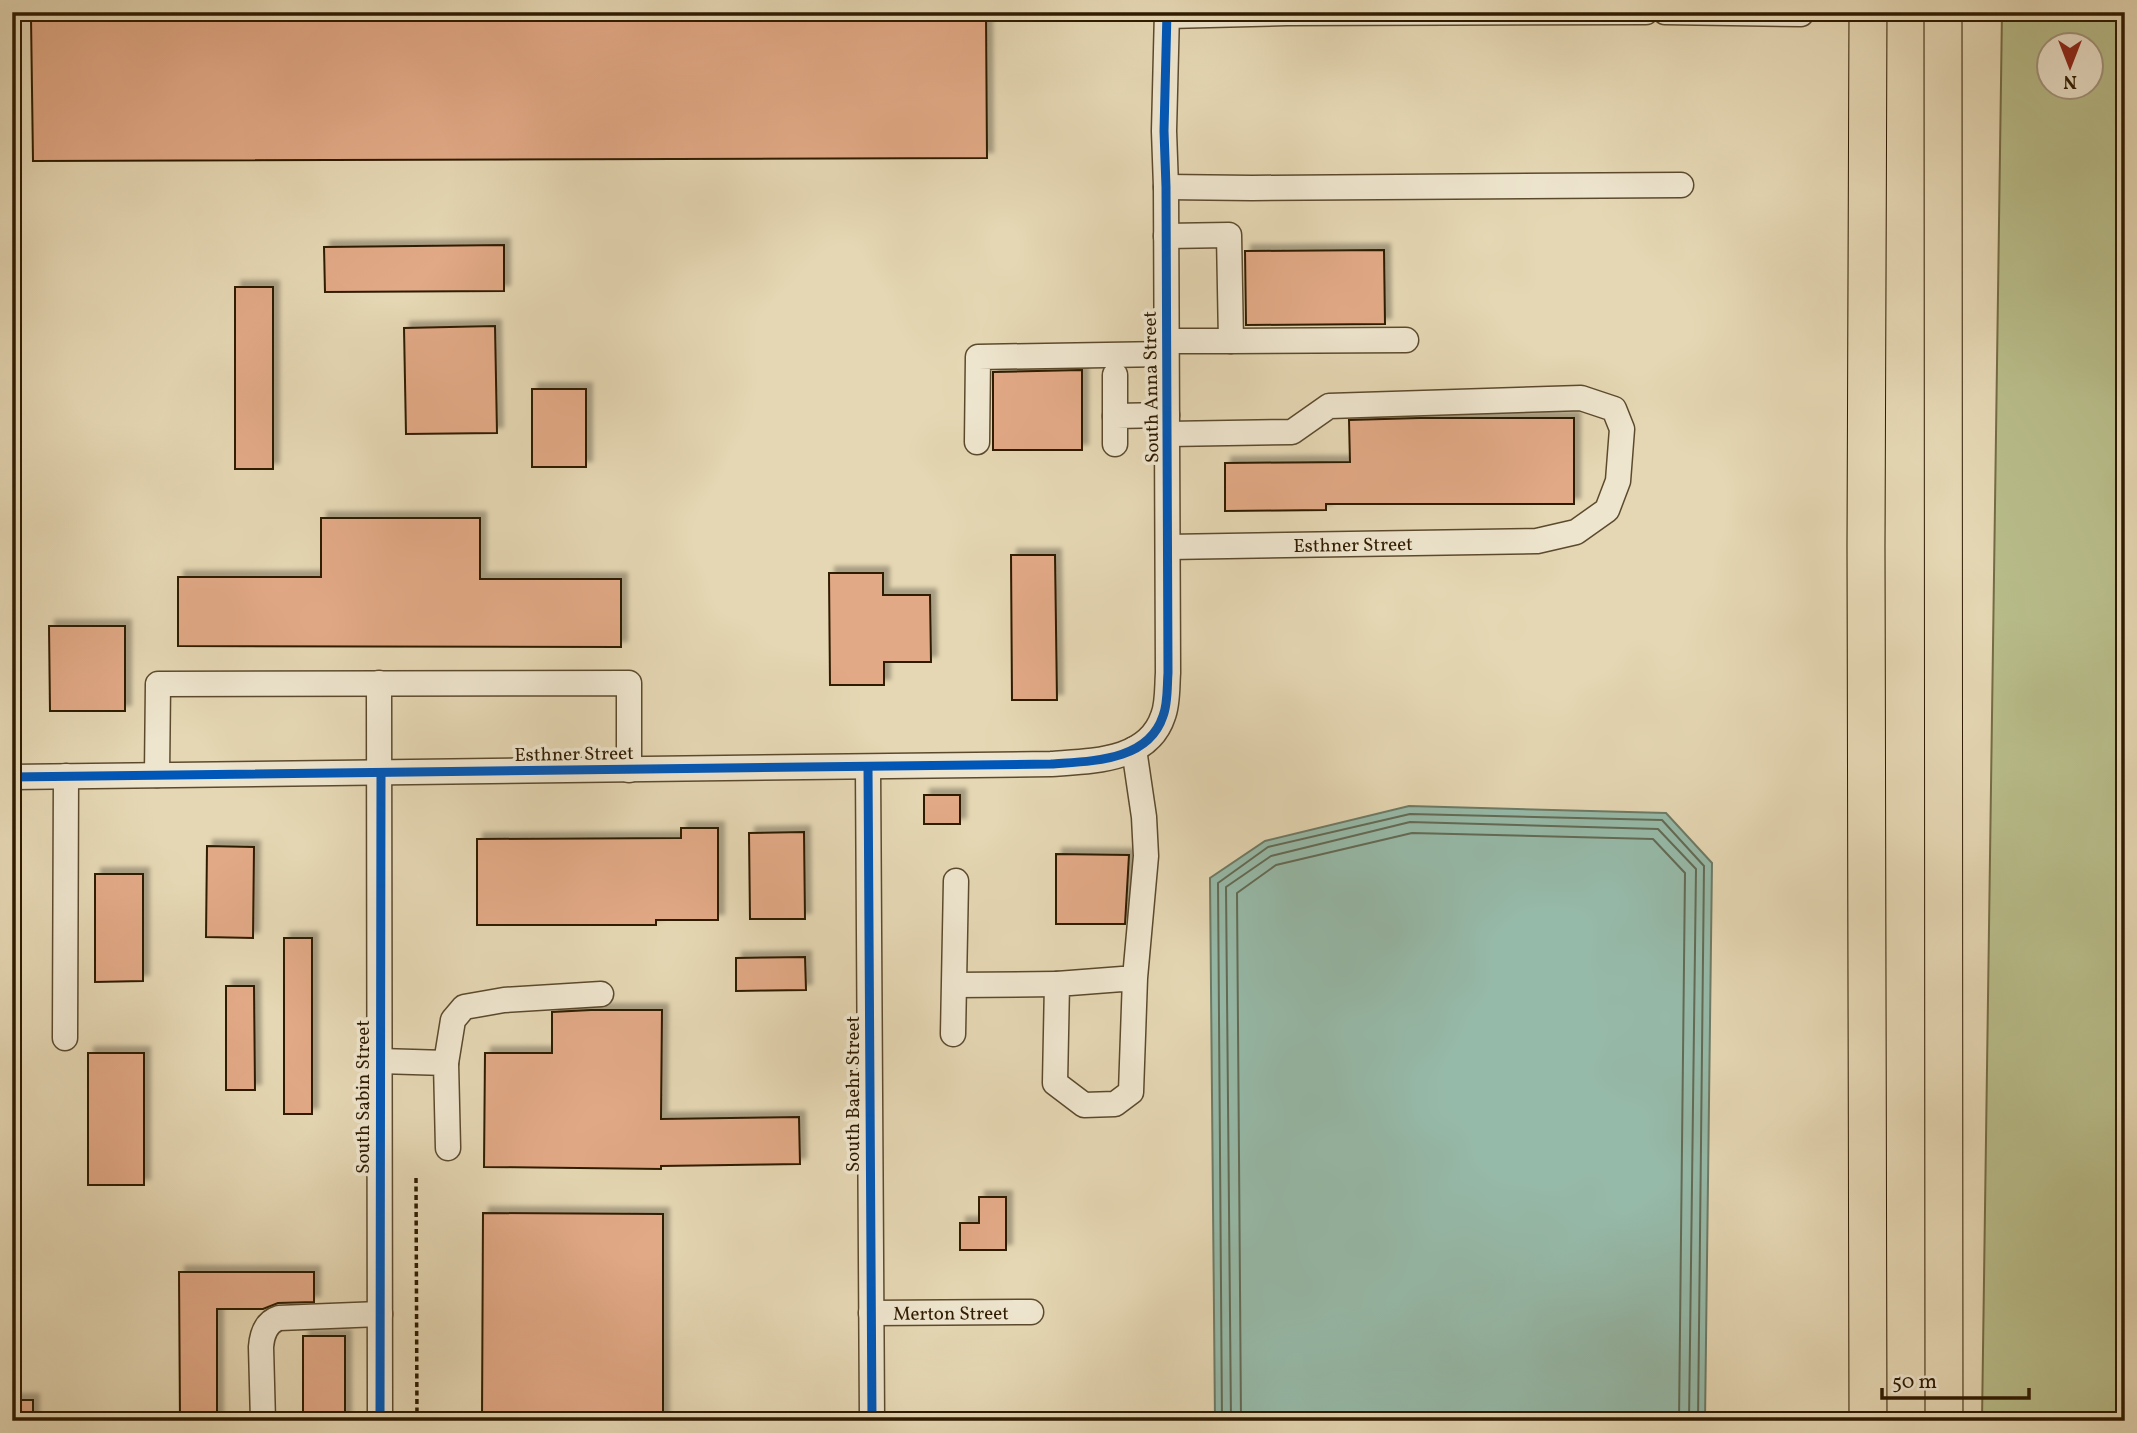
<svg xmlns="http://www.w3.org/2000/svg" width="2137" height="1433" font-family="Vollkorn,serif">
  <defs>
    <filter id="shadow"><feDropShadow dx="6" dy="-6" stdDeviation="2" flood-color="#0004"/></filter>
  </defs>
  <rect width="100%" height="100%" fill="#e5d7b3"/>
  <filter id="stains"><feTurbulence type="fractalNoise" baseFrequency=".00286" numOctaves="4"/><feColorMatrix values="0 0 0 0 .2 0 0 0 0 .09 0 0 0 0 .02 0 0 0 .5 -.17"/></filter>
  <radialGradient id="worn" r=".72"><stop offset=".6" stop-color="#630" stop-opacity="0"/><stop offset="1" stop-color="#630" stop-opacity=".3"/></radialGradient>
  <path fill="#b8bd8a" stroke="#746c45" stroke-width="2" fill-rule="evenodd" d="M2002 12H2125V1421H1982ZM2050 46H2092V88H2050Z"/>
  <path fill="#96baa9" stroke="#6d7a65" stroke-width="2" d="M1409 806 1666 813 1712 863 1705 1421H1215L1210 878 1265 841Z"/>
  <g fill="none" stroke-linecap="round" stroke-linejoin="round">
    <g stroke="#626a54" stroke-width="2">
      <path d="M1222 1421 1218 883 1268 847 1410 814 1662 820 1704 866 1698 1421"/>
      <path d="M1231 1421 1226 887 1271 856 1410 822 1658 829 1696 869 1689 1421"/>
      <path d="M1241 1421 1237 893 1276 865 1412 833 1653 839 1685 873 1679 1421"/>
    </g>
  </g>
  <g fill="#e2a986" stroke="#2f1b00" stroke-width="2" filter="url(#shadow)">
    <path d="M986 14 987 158 33 161 31 18Z"/>
    <path d="M504 245V291L325 292 324 247Z"/>
    <path d="M1384 250 1385 324 1246 325 1245 251Z"/>
    <rect x="235" y="287" width="38" height="182"/>
    <path d="M495 326 497 433 406 434 404 328Z"/>
    <path d="M1082 370V450H993V372Z"/>
    <rect x="532" y="389" width="54" height="78"/>
    <path d="M1420 418H1574V504H1326V510L1225 511V463L1350 462 1349 420Z"/>
    <path d="M321 518H480V579H621V647L178 646V577H321Z"/>
    <path d="M1011 555H1055L1057 700H1012Z"/>
    <path d="M829 573H883V595H930L931 662H884V685H830Z"/>
    <path d="M49 626H125V711H50Z"/>
    <rect x="924" y="795" width="36" height="29"/>
    <path d="M681 828H718V920H656V925H477V839L681 838Z"/>
    <path d="M804 832 805 919H750L749 833Z"/>
    <path d="M207 846 254 847 253 938 206 937Z"/>
    <path d="M1056 854 1129 855 1125 924H1056Z"/>
    <path d="M95 874H143V981L95 982Z"/>
    <rect x="284" y="938" width="28" height="176"/>
    <path d="M805 957 806 990 736 991V958Z"/>
    <path d="M226 986H254L255 1090H226Z"/>
    <path d="M591 1010H662L661 1119 799 1117 800 1164 661 1166V1169L484 1167 485 1053H552V1012Z"/>
    <rect x="88" y="1053" width="56" height="132"/>
    <path d="M979 1197H1006V1250H960V1223H979Z"/>
    <path d="M483 1213 663 1214V1421H482Z"/>
    <path d="M179 1272H314V1302L278 1303 263 1309H217V1421H180Z"/>
    <rect x="303" y="1336" width="42" height="85"/>
    <rect x="12" y="1400" width="21" height="21"/>
  </g>
  <g fill="none" stroke-linecap="round" stroke-linejoin="round">
    <g stroke="#5c4a2d" stroke-width="27">
      <g id="minor">
        <path d="M1665 12 1801 14"/>
        <path d="M1167 16 1287 13 1646 12"/>
        <path d="M1166 187 1252 188 1681 185"/>
        <path d="M1166 236 1229 235 1231 341H1166"/>
        <path d="M1231 341 1406 340"/>
        <path d="M1115 375V416"/>
        <path d="M1168 434 1292 432 1329 406 1581 398 1614 409 1622 429 1618 481 1607 510 1576 532 1537 541 1168 547"/>
        <path d="M977 442 978 357 1166 354"/>
        <path d="M1115 444V416L1167 415"/>
        <path d="M379 683 380 1421"/>
        <path d="M1134 749 1144 817 1146 856 1135 978 1131 1092 1115 1104 1084 1105 1055 1083 1057 984 1135 978"/>
        <path d="M868 767 872 1421"/>
        <path d="M157 775 158 684 629 683V770"/>
        <path d="M12 777 1051 764C1090 761 1148 762 1163 716 1168 704 1167 686 1168 673L1166 187 1164 131 1167 12"/>
        <path d="M955 985 1057 984"/>
        <path d="M953 1034 956 881"/>
        <path d="M65 1038 66 776"/>
        <path d="M380 1061 446 1063 448 1148"/>
        <path d="M446 1063 453 1020 464 1007 504 1000 601 994"/>
        <path id="s1" d="M871 1313 1031 1312"/>
        <path d="M263 1421 261 1347C262 1334 266 1322 279 1318L380 1314"/>
      </g>
    </g>
    <g stroke="#2f1b00" stroke-width="39">
      <g id="highway">
        <path d="M1868 12 1866 547 1868 1421"/>
        <path d="M1943 12 1944 1421"/>
      </g>
    </g>
    <path stroke="#2f1b00" stroke-width="3.5" stroke-dasharray="5 3.5" stroke-linecap="butt" d="M416 1178 417 1421"/>
    <use href="#minor" stroke="#eee5ce" stroke-width="24"/>
    <use href="#highway" stroke="#e5d7b3" stroke-width="37"/>
    <g stroke="#eee5ce" stroke-width="13">
      <g id="cycleway">
        <path d="M868 767 872 1421"/>
        <path d="M12 777 1051 764C1090 761 1148 762 1163 716 1168 704 1167 686 1168 673L1166 187 1164 131 1167 12"/>
        <path d="M380 1421 381 773"/>
      </g>
    </g>
    <use href="#cycleway" stroke="#0057b8" stroke-width="9"/>
  </g>
  <g text-anchor="middle" stroke-width="7" stroke-linejoin="round" paint-order="stroke">
    <g font-size="19" fill="#2f1b00" stroke="#eee5ce">
      <text transform="translate(1150 387) rotate(-91)" y="7">South Anna Street</text>
      <text transform="translate(1353 544) rotate(-1)" y="7">Esthner Street</text>
      <text transform="translate(574 753) rotate(-1)" y="7">Esthner Street</text>
      <text transform="translate(852 1094) rotate(-90)" y="7">South Baehr Street</text>
      <text transform="translate(362 1097) rotate(-90)" y="7">South Sabin Street</text>
      <text dy="7" stroke="none"><textPath href="#s1" startOffset="80">Merton Street</textPath></text>
    </g>
  </g>
  <rect width="2137" height="1433" fill="none" stroke="#e5d7b3" stroke-width="42"/>
  <rect x="14" y="14" width="2109" height="1405" fill="none" stroke="#2f1b00" stroke-width="3.5"/>
  <rect x="21" y="21" width="2095" height="1391" fill="none" stroke="#2f1b00" stroke-width="2"/>
  <g transform="translate(2070 66) rotate(180)"><circle r="33" fill="#eee5ce" stroke="#a2947c" stroke-width="2"/>
  <path d="M0-5L12 26L0 18L-12 26Z" fill="#8f2418"/>
  <text y="-10" font-size="19" font-weight="bold" text-anchor="middle" fill="#2f1b00">N</text>
  </g>
  <path d="M1882 1388v10h147v-10" fill="none" stroke="#2f1b00" stroke-width="3.5"/>
  <text x="1892" y="1388" font-size="21" fill="#2f1b00" stroke="#eee5ce" stroke-width="5" paint-order="stroke">50 m</text>
  <rect width="100%" height="100%" filter="url(#stains)"/>
  <rect width="100%" height="100%" fill="url(#worn)"/>
</svg>
